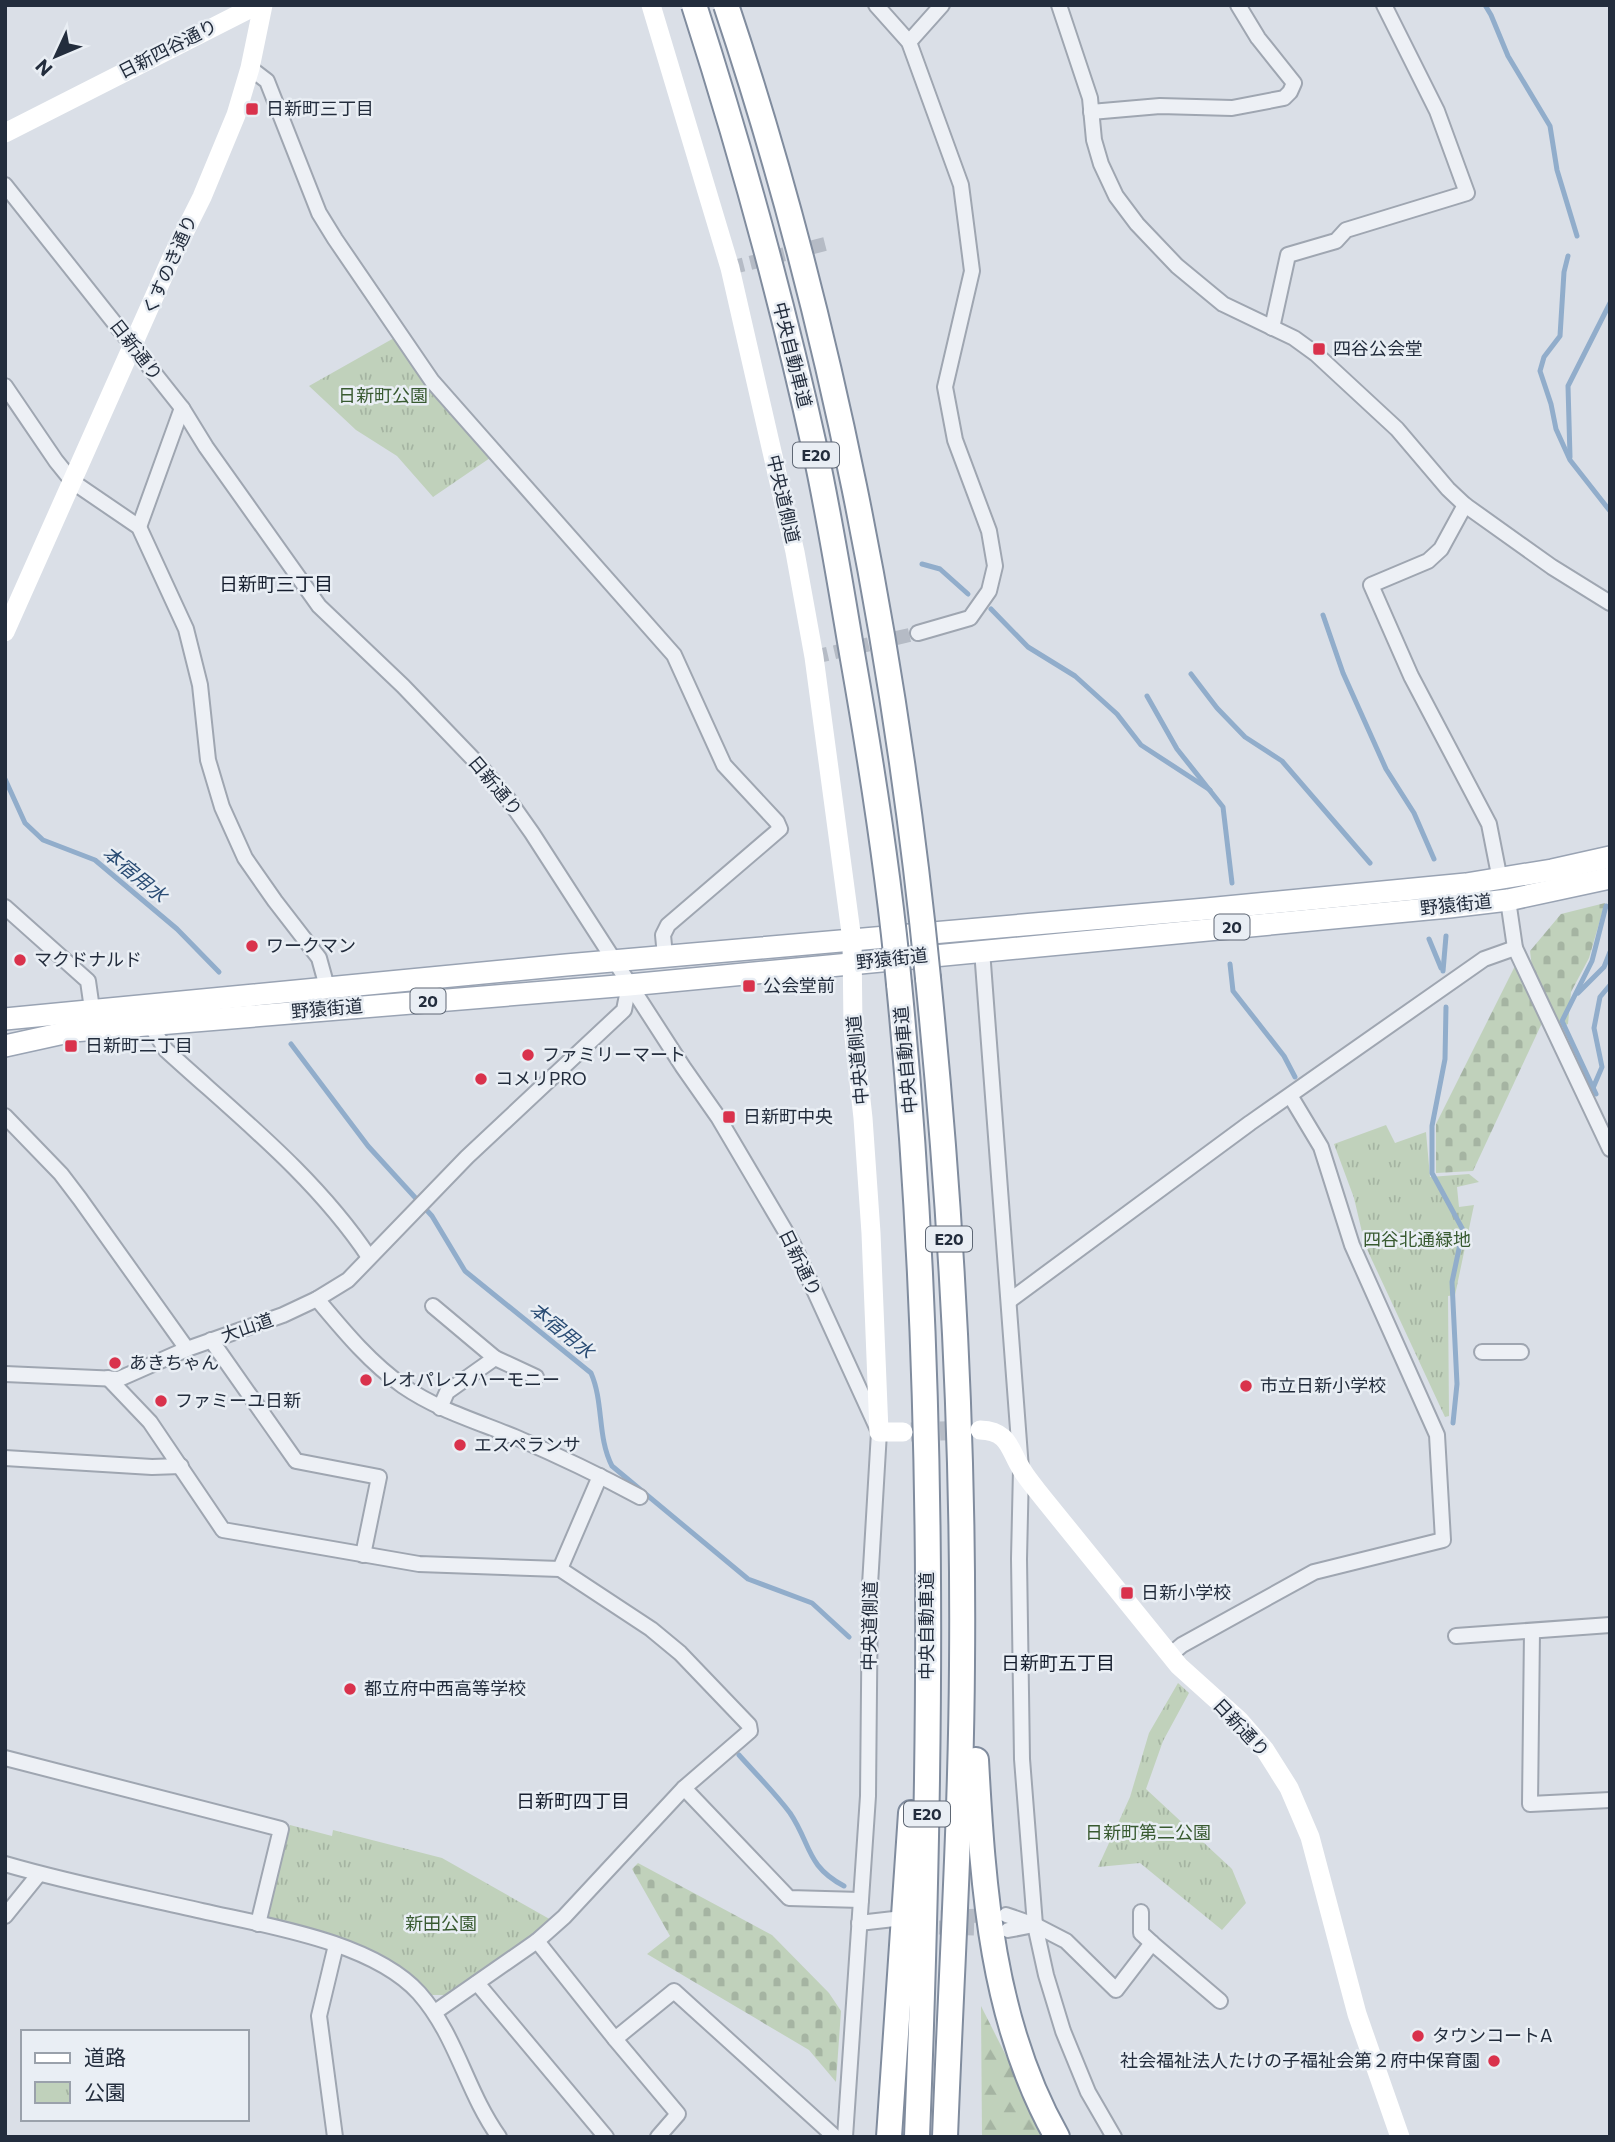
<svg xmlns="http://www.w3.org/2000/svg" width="1615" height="2142" font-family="Commissioner,'Noto Sans JP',sans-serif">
  <defs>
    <pattern id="forest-firs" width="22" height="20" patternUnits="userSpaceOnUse" patternTransform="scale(1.75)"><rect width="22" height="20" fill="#c0d1bb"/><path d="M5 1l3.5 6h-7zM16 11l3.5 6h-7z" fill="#a5b4a2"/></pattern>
    <pattern id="cemetery-stones" width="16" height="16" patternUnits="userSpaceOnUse" patternTransform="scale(1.75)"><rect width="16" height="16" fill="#c0d1bb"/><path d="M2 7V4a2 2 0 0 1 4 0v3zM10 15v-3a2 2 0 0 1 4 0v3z" fill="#a5b4a2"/></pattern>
    <pattern id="park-tufts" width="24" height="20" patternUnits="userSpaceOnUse" patternTransform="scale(1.75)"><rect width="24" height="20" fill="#c0d1bb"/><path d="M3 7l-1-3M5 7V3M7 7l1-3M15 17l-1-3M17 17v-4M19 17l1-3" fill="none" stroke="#a5b4a2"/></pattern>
  </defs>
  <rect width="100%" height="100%" fill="#dadfe7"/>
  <path fill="url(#forest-firs)" d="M981 2006 1043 2129 1047 2137H982Z"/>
  <g fill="url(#cemetery-stones)">
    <path d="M1605 903 1589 958 1571 992 1568 1024 1558 1028 1533 976 1530 951 1561 914Z"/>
    <path d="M1517 962 1542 1023 1473 1171 1436 1173V1124Z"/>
    <path d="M638 1863 772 1935 829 1993 841 2011 836 2082 809 2050 647 1954 670 1936 632 1869Z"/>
  </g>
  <g fill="url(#park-tufts)">
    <path d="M394 338 490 458 433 497 397 456 356 430 309 386Z"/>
    <path d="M1386 1125 1395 1143 1426 1132 1430 1177 1469 1174 1479 1182 1457 1187 1459 1207 1474 1205 1455 1295 1448 1296 1449 1416 1445 1417 1365 1245 1354 1198 1334 1144Z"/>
    <path d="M1178 1683 1189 1693 1163 1741 1146 1789 1232 1869 1246 1903 1222 1930 1140 1863 1098 1867 1130 1797 1149 1733Z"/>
    <path d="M290 1825 332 1836 333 1830 442 1858 553 1921 447 1995H431C424 1988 416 1979 408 1973 370 1943 320 1935 275 1926L268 1915Z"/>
  </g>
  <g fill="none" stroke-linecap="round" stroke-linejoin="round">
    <g stroke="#91adcb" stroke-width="5">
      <path d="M1485 5 1491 15 1508 56 1550 126 1557 170 1577 236"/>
      <path d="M1568 256 1564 272 1560 336 1544 357 1540 371 1551 404 1556 429 1570 460 1610 511"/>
      <path d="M1570 457 1568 386 1610 303"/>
      <path d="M922 564 940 569 968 594"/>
      <path d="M991 609 1028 647 1075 676 1117 714 1141 745 1210 790"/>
      <path d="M1323 615 1343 673 1386 769 1414 813 1434 859"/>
      <path d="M1191 674 1217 708 1245 737 1282 761 1370 863"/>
      <path d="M1147 696 1177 749 1223 807 1232 883"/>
      <path d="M5 779 25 823 43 840 95 860 177 929 219 972"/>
      <path d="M1429 939 1441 968"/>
      <path d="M1230 964 1233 991 1284 1056 1295 1077"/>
      <path d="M1443 971 1446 936"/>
      <path d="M1578 993 1604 967 1610 952"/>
      <path d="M1446 1007 1445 1059 1432 1126V1173L1463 1230 1452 1282 1457 1384 1453 1423"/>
      <path d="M291 1044 368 1146 432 1216 465 1271 591 1373C604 1403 597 1437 612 1466L748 1579 812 1603 849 1637"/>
      <path d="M1593 1088 1602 1067 1594 1028 1600 997 1610 985"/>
      <path d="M1596 1094 1562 1021 1592 961 1606 906"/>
      <path d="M739 1755C756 1774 775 1793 790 1813 811 1844 806 1866 844 1886"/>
    </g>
    <g stroke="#b5bbc5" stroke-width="14" stroke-dasharray="14 7" stroke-linecap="butt">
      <path d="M730 268 825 244"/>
      <path d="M814 657 918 633"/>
      <path d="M920 1918 994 1915"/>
      <path d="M918 1927 996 1929"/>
    </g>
    <path stroke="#b5bbc5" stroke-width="19" stroke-dasharray="19 10" stroke-linecap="butt" d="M911 1432 972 1430"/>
    <g stroke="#9fa6b1" stroke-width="18">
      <g id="street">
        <path d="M876 5 909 42 961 185 972 271 945 387 955 440 989 531 995 566 989 591 970 618 918 633"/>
        <path d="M1059 5 1090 98 1094 140 1101 164 1116 196 1137 224 1177 266 1223 304 1294 338 1316 354 1397 429 1448 489 1465 505 1552 567 1610 603"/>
        <path d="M909 42 942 5"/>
        <path d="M250 68 267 81 319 213 335 239 432 381 674 655 724 765 777 822 780 829 668 925 663 935 665 956"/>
        <path d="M1091 112 1160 106 1232 108 1284 98 1290 92 1294 83 1258 38 1238 5"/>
        <path d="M5 185 182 408 206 447 319 606 403 686 479 765 508 799 532 833 683 1067 718 1117 793 1244 879 1432 870 1585 868 1796 845 2137"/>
        <path d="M1272 328 1288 255 1336 241 1346 230 1467 193 1437 111 1384 5"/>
        <path d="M5 386 56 461 73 482 139 527 186 629 200 685 208 760 222 807 245 858 275 901 319 958 327 987"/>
        <path d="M1465 505 1441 549 1428 561 1371 585 1411 676 1489 824 1500 880"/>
        <path d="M139 527 182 408"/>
        <path d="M1508 900 1515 948 1610 1149"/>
        <path d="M5 907 88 981 92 1009"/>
        <path d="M982 950 1021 1469 1019 1559 1022 1759 1035 1925 1046 1975 1063 2031 1088 2092 1114 2137"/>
        <path d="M151 1026 166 1050C237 1115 315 1176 369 1257"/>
        <path d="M5 1116 61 1174 80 1199 187 1349"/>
        <path d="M317 1299C343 1330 369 1362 403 1386 438 1410 476 1421 515 1437 557 1455 599 1475 640 1497"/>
        <path d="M1009 1301 1250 1123 1484 959 1515 948"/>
        <path d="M433 1306 495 1358 536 1377"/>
        <path d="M211 1340 296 1461 379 1477 363 1555"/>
        <path d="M1482 1352H1521"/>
        <path d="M5 1374 119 1379 187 1349 283 1315 317 1299 348 1280 467 1157 624 1010 629 985"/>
        <path d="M108 1378 150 1422 223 1530 419 1564 560 1569 651 1629 680 1653 749 1725 750 1731 684 1788 564 1917 537 1941 435 2012"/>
        <path d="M440 1408 447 1392 495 1358"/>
        <path d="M5 1458 152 1467 181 1466"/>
        <path d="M560 1569 600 1476"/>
        <path d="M1532 1631 1530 1804 1610 1800"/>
        <path d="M1456 1636 1610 1625"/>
        <path d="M1170 1655 1182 1645 1314 1572 1443 1540 1437 1435 1352 1245 1321 1147 1291 1097"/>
        <path d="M5 1758 281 1829 258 1924"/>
        <path d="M684 1788 789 1898 861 1900"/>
        <path d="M5 1864C70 1883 137 1896 202 1911 268 1926 373 1942 419 1993 457 2036 466 2091 499 2137"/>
        <path d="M1141 1912V1933L1152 1943"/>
        <path d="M1006 1915 1035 1925 1066 1941 1116 1990 1152 1943 1220 2001"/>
        <path d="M5 1916 39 1874"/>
        <path d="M859 1923 894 1919"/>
        <path d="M1008 1930 1034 1925"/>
        <path d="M537 1941 615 2039 674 1991 835 2137"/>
        <path d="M477 1983 606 2137"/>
        <path d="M615 2039 678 2114 658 2137"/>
        <path d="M335 2137 319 2016 336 1945"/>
      </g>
    </g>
    <g stroke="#99a3b3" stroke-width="24">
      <g id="primary">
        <path d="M5 1019 566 965 1206 909 1466 884 1552 870 1610 857"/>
        <path d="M5 1046 73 1031 629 985 1449 907 1508 900 1610 878"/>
      </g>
    </g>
    <g stroke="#808c9e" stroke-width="28">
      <g id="highway">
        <path d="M928 978C951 1206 964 1436 962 1665 961 1822 951 1979 945 2137"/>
        <path d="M899 984C937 1367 932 1753 917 2137"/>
        <path d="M976 1760C983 1889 992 2022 1057 2137"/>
        <path d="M889 2137 911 1813"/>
      </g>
    </g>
    <use href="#street" stroke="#edf0f5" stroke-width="14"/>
    <g stroke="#fff" stroke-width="19">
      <path d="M651 5 730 268 795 552 814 657 852 940 853 1028 863 1118 871 1233 879 1432H903"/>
      <path d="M5 133 257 5"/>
      <path d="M5 632 171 259 202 197 236 115 250 68 263 5"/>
      <path d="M980 1430C1010 1431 1009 1450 1022 1470 1028 1480 1036 1489 1043 1498L1179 1666 1239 1720 1265 1750 1289 1788 1310 1837 1357 2014 1400 2137"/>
    </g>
    <use href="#primary" stroke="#fff" stroke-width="21"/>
    <use href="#highway" stroke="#fff" stroke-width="24"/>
    <g stroke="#808c9e" stroke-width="28" stroke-linecap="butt">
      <g id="highway-bridge">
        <path d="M694 5C741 151 782 300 815 450 830 519 841 589 853 659 872 767 889 875 899 984"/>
        <path d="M726 5C830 315 896 653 928 978"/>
      </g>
    </g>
    <use href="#highway-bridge" stroke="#fff" stroke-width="24"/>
  </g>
  <g fill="#d9324c" stroke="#e9eef4" stroke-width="2.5">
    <rect x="245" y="102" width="14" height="14" rx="3.5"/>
    <rect x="1312" y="342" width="14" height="14" rx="3.5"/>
    <circle cx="252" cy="946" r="7"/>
    <circle cx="20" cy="960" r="7"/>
    <rect x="742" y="979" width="14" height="14" rx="3.5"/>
    <rect x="64" y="1039" width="14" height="14" rx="3.5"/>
    <circle cx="528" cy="1055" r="7"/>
    <circle cx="481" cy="1079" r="7"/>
    <rect x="722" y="1110" width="14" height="14" rx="3.5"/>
    <circle cx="115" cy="1363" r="7"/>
    <circle cx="366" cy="1380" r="7"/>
    <circle cx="1246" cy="1386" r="7"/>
    <circle cx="161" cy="1401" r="7"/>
    <circle cx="460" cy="1445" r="7"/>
    <rect x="1120" y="1586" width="14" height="14" rx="3.5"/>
    <circle cx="350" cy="1689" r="7"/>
    <circle cx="1418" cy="2036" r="7"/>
    <circle cx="1494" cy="2061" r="7"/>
  </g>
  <g text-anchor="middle" stroke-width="5" stroke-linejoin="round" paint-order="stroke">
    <g fill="#e9eef4" stroke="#5e6774" stroke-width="2">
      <rect x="793" y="442.5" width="46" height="25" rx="5"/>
      <rect x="1214.5" y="914.5" width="35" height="25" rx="5"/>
      <rect x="410.5" y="988.5" width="35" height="25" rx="5"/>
      <rect x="926" y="1226.5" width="46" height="25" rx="5"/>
      <rect x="904" y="1801.5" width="46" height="25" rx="5"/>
    </g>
    <g font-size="16" font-weight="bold" fill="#232d3d">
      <text x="816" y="461">E20</text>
      <text x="1232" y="933">20</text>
      <text x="428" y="1007">20</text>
      <text x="949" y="1245">E20</text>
      <text x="927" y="1820">E20</text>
    </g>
    <g font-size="18" fill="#232d3d" stroke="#e9eef4">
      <text transform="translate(168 49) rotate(-27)" y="6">日新四谷通り</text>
      <text transform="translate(170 265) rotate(-66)" y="6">くすのき通り</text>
      <text transform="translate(136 350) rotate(52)" y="6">日新通り</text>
      <text transform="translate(792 355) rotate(76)" y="6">中央自動車道</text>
      <text transform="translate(783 499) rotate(77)" y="6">中央道側道</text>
      <text transform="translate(495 786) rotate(50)" y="6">日新通り</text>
      <text transform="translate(1456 905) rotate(-6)" y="6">野猿街道</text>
      <text transform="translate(892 959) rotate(-6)" y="6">野猿街道</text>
      <text transform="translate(327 1009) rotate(-5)" y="6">野猿街道</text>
      <text transform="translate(858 1060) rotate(-95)" y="6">中央道側道</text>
      <text transform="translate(906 1060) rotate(-95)" y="6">中央自動車道</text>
      <text transform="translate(800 1263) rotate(64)" y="6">日新通り</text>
      <text transform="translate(247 1328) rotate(-19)" y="6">大山道</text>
      <text transform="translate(870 1626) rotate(-89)" y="6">中央道側道</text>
      <text transform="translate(927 1626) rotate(-90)" y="6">中央自動車道</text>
      <text transform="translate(1241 1728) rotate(47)" y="6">日新通り</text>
    </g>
    <g font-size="18" fill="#232d3d" stroke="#e9eef4" text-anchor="start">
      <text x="266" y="115">日新町三丁目</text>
      <text x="1333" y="355">四谷公会堂</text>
      <text x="266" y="952">ワークマン</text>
      <text x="34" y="966">マクドナルド</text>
      <text x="763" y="992">公会堂前</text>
      <text x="85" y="1052">日新町二丁目</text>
      <text x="542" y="1061">ファミリーマート</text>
      <text x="495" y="1085">コメリPRO</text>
      <text x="743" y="1123">日新町中央</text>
      <text x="129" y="1369">あきちゃん</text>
      <text x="380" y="1386">レオパレスハーモニー</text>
      <text x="1260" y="1392">市立日新小学校</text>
      <text x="175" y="1407">ファミーユ日新</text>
      <text x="474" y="1451">エスペランサ</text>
      <text x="1141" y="1599">日新小学校</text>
      <text x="364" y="1695">都立府中西高等学校</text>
      <text x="1432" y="2042">タウンコートA</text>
      <text x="1480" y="2067" text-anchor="end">社会福祉法人たけの子福祉会第２府中保育園</text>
    </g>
    <g font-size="18" fill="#385a30" stroke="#e9eef4">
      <text x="383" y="402">日新町公園</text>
      <text x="1417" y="1246">四谷北通緑地</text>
      <text x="1148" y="1839">日新町第二公園</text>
      <text x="441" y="1930">新田公園</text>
    </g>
    <g font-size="19" fill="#161e2e" stroke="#e9eef4">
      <text x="276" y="591">日新町三丁目</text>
      <text x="1058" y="1670">日新町五丁目</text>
      <text x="573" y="1808">日新町四丁目</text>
    </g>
    <g font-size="19" font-style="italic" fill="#2a4c74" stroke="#e9eef4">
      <text transform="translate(135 874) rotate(39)" y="7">本宿用水</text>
      <text transform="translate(562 1330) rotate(39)" y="7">本宿用水</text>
    </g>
  </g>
  <rect width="1615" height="2142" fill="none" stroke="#232d3d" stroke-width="14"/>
  <rect x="21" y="2030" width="228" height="91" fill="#e9eef4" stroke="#9aa1ab" stroke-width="2"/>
  <rect x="35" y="2053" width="35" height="10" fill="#ffffff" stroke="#9aa1ab" stroke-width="2"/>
  <text x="84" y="2065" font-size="21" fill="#232d3d">道路</text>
  <rect x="35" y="2082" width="35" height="21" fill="url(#park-tufts)" stroke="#9aa1ab" stroke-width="2"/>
  <text x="84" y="2100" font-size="21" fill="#232d3d">公園</text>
  <g transform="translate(56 56) rotate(226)" stroke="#e9eef4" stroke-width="5" paint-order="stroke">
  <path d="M0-5L12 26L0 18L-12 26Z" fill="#232d3d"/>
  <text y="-10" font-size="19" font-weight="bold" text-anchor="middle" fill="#232d3d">N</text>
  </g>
</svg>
